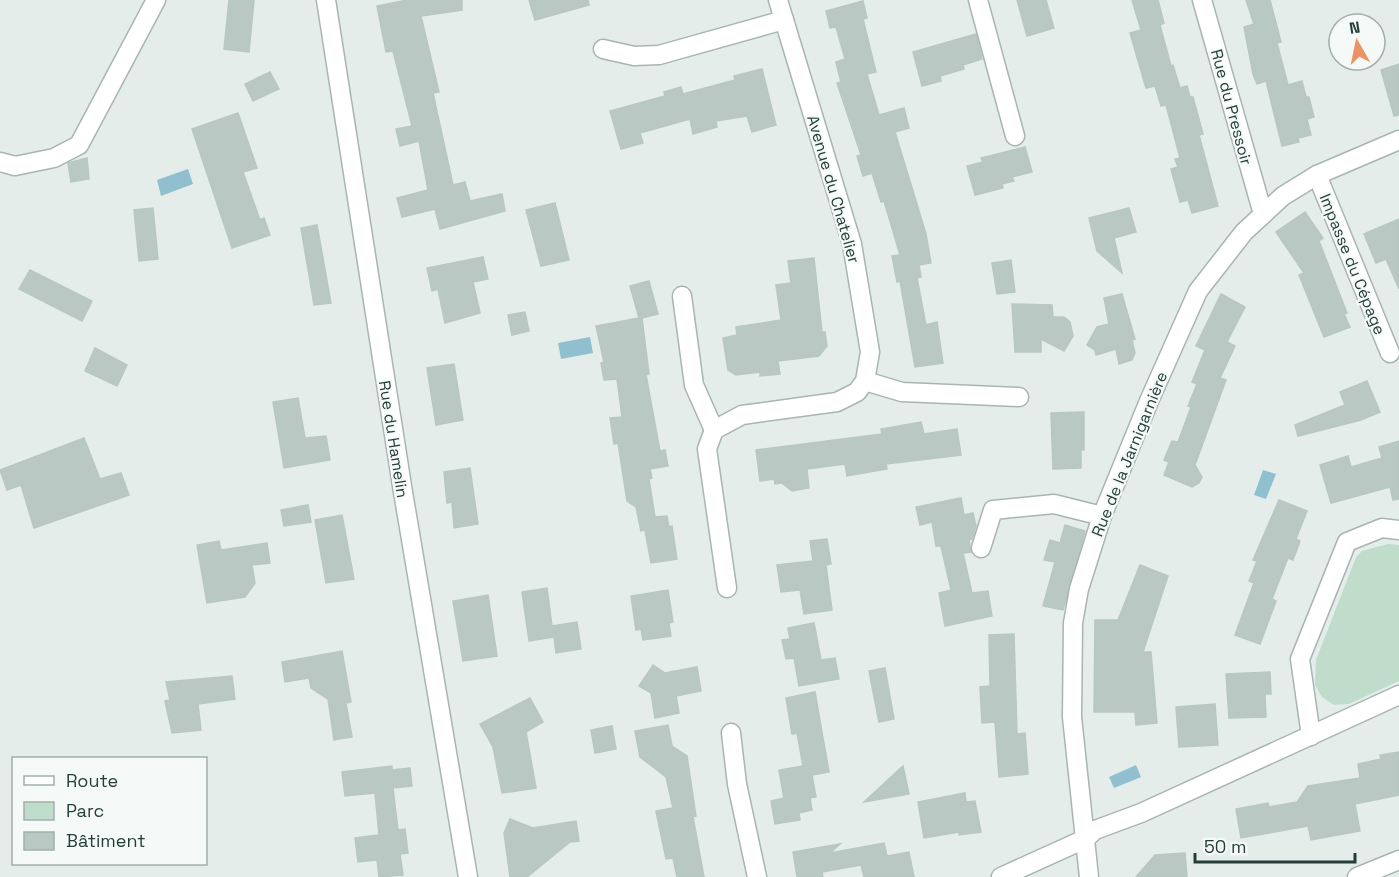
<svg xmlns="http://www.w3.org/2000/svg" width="1399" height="877" font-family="'Space Grotesk',sans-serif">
  <rect width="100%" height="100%" fill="#e5edea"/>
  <path fill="#bfddca" d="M1388 544 1399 545V681L1349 704 1334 705 1322 697 1315 685 1316 660 1356 557 1362 551Z"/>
  <g fill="#90bfcf">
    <path d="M188 169 193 184 161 196 157 180Z"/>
    <path d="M590 337 593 353 561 359 558 343Z"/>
    <path d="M1263 470 1276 474 1266 499 1254 495Z"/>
    <path d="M1136 765 1141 777 1114 788 1109 777Z"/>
  </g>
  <g fill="#bac8c4" stroke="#b7c7c2" stroke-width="1.5">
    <path d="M229 0H254L249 52 224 49Z"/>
    <path d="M407 0H462V10L421 16 439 92 433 93 453 185 465 182 470 201 502 194 505 211 440 229 435 209 402 217 397 198 428 190 419 141 400 146 396 129 412 126 393 51 386 52 377 6Z"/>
    <path d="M529 0H588L589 5 535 20Z"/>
    <path d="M1017 0H1046L1054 28 1027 36Z"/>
    <path d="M1132 0H1158L1164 23 1160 25 1171 66 1173 65 1180 88 1187 86 1190 97H1193L1203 134 1199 135 1218 206 1192 213 1188 200 1180 202 1171 169 1178 167 1175 159 1180 158 1166 105 1161 106 1155 86 1146 88 1130 33 1141 30Z"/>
    <path d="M1246 0H1270L1281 42 1277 43 1288 85 1302 81 1306 97H1309L1314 117 1307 119 1311 135 1298 138 1299 142 1282 146 1266 81 1257 84 1253 74 1244 27 1254 24Z"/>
    <path d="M863 1 867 18 863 19 876 72 867 74 879 115 904 108 909 128 895 132 926 234 931 263 919 265 921 277 917 278 926 325 937 322 943 363 915 367 900 281 897 282 892 256 900 255 884 201 881 202 872 173 863 176 857 156 861 155 837 83 841 82 836 62 845 59 836 27 830 28 826 11Z"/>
    <path d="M976 34 982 59 963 65 964 69 940 76 941 81 922 86 913 52Z"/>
    <path d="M1399 64V115L1394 116 1381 70Z"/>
    <path d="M762 69 776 125 752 132 747 116 716 121 717 127 693 134 690 119 640 133 643 143 621 149 610 111 665 96 664 92 681 87 683 94 735 80 734 76Z"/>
    <path d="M270 72 279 89 253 101 245 84Z"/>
    <path d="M238 113 257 168 243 172 260 220 264 218 270 235 232 248 192 129Z"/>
    <path d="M1025 147 1032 172 1012 177 1014 181 1002 184 1003 188 975 195 967 166 983 162 981 158Z"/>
    <path d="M87 158 89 179 71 182 68 163Z"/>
    <path d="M555 203 569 260 541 266 526 210Z"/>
    <path d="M153 208 158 259 139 261 134 210Z"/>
    <path d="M1129 208 1136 232 1114 238 1122 273 1097 251 1089 218Z"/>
    <path d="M1305 212 1323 238 1319 241 1347 313 1344 314 1350 327 1324 337 1299 275 1304 273 1276 232Z"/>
    <path d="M1399 219V289L1386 259 1376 263 1364 234Z"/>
    <path d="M317 225 331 303 314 305 301 228Z"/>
    <path d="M483 257 488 279 473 282 480 313 445 323 438 289 432 291 427 268Z"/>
    <path d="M814 258 822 332H825L827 346 819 356 778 361 780 374 760 376V372L736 375 728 370 723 338 737 335 736 327 781 320 776 285 791 283 788 261Z"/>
    <path d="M1011 260 1015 292 997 294 992 263Z"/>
    <path d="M30 270 92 301 82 321 19 289Z"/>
    <path d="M649 281 658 314 642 318 649 374 646 375 660 451 665 450 668 466 650 469 652 478 649 479 655 517 667 516 669 527 672 526 677 559 651 563 645 530 641 531 636 507 627 501 618 443 614 444 610 418 622 417 617 379 604 380 601 363 604 362 596 326 639 318 630 286Z"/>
    <path d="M1122 294 1135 339 1132 340 1135 353 1132 360 1119 364 1116 349 1096 355 1095 350 1087 345 1097 327 1109 324 1104 298Z"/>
    <path d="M1221 294 1245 307 1227 342 1235 346 1220 378 1226 380 1195 465 1202 477 1199 483 1192 487 1164 475 1169 462 1164 460 1172 441 1178 442 1191 407 1188 406 1197 384 1192 382 1205 350 1196 346Z"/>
    <path d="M1012 304 1052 305 1053 317H1064L1070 322 1073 336 1064 351 1041 339V352H1015Z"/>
    <path d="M525 312 529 331 512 335 508 315Z"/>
    <path d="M95 348 127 365 117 386 85 371Z"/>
    <path d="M454 364 463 420 436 425 427 368Z"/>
    <path d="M1367 381 1380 412 1361 420 1298 436 1295 425 1345 405 1340 392Z"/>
    <path d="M298 398 305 438 326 436 330 460 284 468 273 402Z"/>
    <path d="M1084 412V450H1081V468L1053 469 1051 413Z"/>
    <path d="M921 422 924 434 957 429 961 455 886 464 887 469 847 476 845 464 807 469 809 488 792 491 782 483 775 484 774 479 760 481 756 450 882 434 881 429Z"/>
    <path d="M84 438 100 479 121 473 129 495 34 528 21 485 7 490 0 470Z"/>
    <path d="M1399 441V499L1393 500 1390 487 1331 503 1320 465 1348 456 1351 467 1382 458 1379 447Z"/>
    <path d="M470 468 478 524 454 528 452 502 447 503 444 472Z"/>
    <path d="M961 498 964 515 973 513 976 526 972 539 969 540 971 552 963 553 972 593 988 591 992 616 945 626 939 593 951 590 941 546H936L932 522 920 525 916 507Z"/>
    <path d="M1279 500 1307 511 1296 539 1300 541 1293 560 1288 558 1272 599 1276 601 1260 644 1235 635 1254 583 1249 581 1257 561 1253 560Z"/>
    <path d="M308 505 311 522 284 526 281 510Z"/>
    <path d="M342 515 354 579 326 583 315 520Z"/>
    <path d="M1065 525 1085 531 1063 610 1043 606 1055 562 1044 560 1050 540 1060 543Z"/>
    <path d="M827 539 831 564 826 565 832 610 804 614 800 590 781 592 777 565 813 561 810 541Z"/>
    <path d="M219 541 221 550 267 543 270 563 252 565 255 583 245 597 207 603 197 545Z"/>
    <path d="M1140 565 1168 576 1143 652H1151L1157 723 1136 725 1135 712H1094L1095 620H1118Z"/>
    <path d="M547 588 552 626 577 622 581 649 556 653 554 637 529 641 522 592Z"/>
    <path d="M668 590 673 622 669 623 671 636 643 640 641 629 636 630 631 596Z"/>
    <path d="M488 595 497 656 463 661 453 601Z"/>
    <path d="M814 623 821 660 835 658 839 679 799 686 794 658 786 659 782 640 790 639 788 628Z"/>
    <path d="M1014 634 1017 734 1025 733 1028 774 999 777 995 722 982 723 980 687 990 686 989 635Z"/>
    <path d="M342 651 351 702 346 703 352 737 334 740 328 699 311 688 309 678 285 682 282 662Z"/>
    <path d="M653 665 665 673 697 667 701 691 676 696 679 713 655 718 651 693 639 686Z"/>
    <path d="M885 668 894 719 879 722 869 671Z"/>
    <path d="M1270 672 1271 694H1265L1266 717 1229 718 1226 674Z"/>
    <path d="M232 676 235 699 198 704 201 730 172 733 165 701 170 700 166 682Z"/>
    <path d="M815 692 829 772 812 775 816 797 810 798 812 810 799 813 800 820 775 824 771 801 784 798 779 770 803 766 797 733 792 734 786 698Z"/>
    <path d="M530 698 543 722 526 732 536 788 502 793 493 747 480 724Z"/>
    <path d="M1215 704 1218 745 1179 747 1176 707Z"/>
    <path d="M668 725 672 746 687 756 696 816 693 817 704 877H677L673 858 666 859 656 811 673 808 666 777 640 757 635 731Z"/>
    <path d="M612 726 616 749 595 753 591 730Z"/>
    <path d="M1399 752V795L1355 804 1360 831 1311 840 1308 826 1241 838 1236 809 1268 803 1269 807 1297 802 1308 786 1360 778 1358 764 1381 759 1380 755Z"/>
    <path d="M392 766V770L410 768 412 786 393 788 398 830 405 829 408 853 400 854 403 875 379 877 377 860 358 862 355 838 379 835 375 793 345 796 342 772Z"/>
    <path d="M903 766 909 794 864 802Z"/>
    <path d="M965 793 966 802 975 801 981 832 959 835V832L924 838 918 802Z"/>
    <path d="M510 819 533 828 576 821 579 841 570 842 527 877H510L504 833Z"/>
    <path d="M884 843 887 856 909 852 914 877H864L861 865 822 872 823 877H797L793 852 840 844 830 853Z"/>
    <path d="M1185 853 1187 877H1136L1155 855Z"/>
  </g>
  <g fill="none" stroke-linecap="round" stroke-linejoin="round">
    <g stroke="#a8b5b2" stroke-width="21">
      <g id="minor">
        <path d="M326 0 402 486 468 877"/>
        <path d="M978 0 1015 136"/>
        <path d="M1202 0 1263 214"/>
        <path d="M603 49 634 56 659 55 784 20"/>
        <path d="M0 162 15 166 54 158 79 145 156 0"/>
        <path d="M1317 175 1390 353"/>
        <path d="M682 296 694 385 714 430"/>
        <path d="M865 381 902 392 1019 397"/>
        <path d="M981 548 993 510 1054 504 1102 516"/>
        <path d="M727 588 707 449 714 430 742 415 837 402 857 392 865 381 870 352 852 244 778 0"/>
        <path d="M731 733 737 784 757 877"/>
        <path d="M1311 736 1300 659 1347 542 1382 528 1399 530"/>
        <path d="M1001 877 1085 839 1095 830 1141 813 1399 695"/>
        <path d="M1089 877 1072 717 1073 623 1079 589 1102 516 1149 401 1198 291 1244 232 1283 196 1317 175 1399 140"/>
        <path d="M1357 877 1399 860"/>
      </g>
    </g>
    <use href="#minor" stroke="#fff" stroke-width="18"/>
  </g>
  <g text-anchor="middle" stroke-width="4.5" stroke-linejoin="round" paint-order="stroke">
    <g font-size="16" fill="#253e3a" stroke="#f5faf8">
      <text transform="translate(1232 107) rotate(75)" y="6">Rue du Pressoir</text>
      <text transform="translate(834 189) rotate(74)" y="6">Avenue du Chatelier</text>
      <text transform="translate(1353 264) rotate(68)" y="6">Impasse du Cépage</text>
      <text transform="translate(394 439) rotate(81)" y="6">Rue du Hamelin</text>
      <text transform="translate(1129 454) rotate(-68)" y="6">Rue de la Jarnigarnière</text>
    </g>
  </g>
  <rect x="12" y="757" width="195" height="108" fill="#f5faf8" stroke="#a2afac" stroke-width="1.5"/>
  <rect x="24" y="776" width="30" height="9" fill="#ffffff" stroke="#a2afac" stroke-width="1.5"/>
  <text x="66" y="787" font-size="18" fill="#253e3a">Route</text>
  <rect x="24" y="802" width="30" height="18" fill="#bfddca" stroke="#a2afac" stroke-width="1.5"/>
  <text x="66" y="817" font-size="18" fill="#253e3a">Parc</text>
  <rect x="24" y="832" width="30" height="18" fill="#bac8c4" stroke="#a2afac" stroke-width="1.5"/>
  <text x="66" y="847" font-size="18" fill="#253e3a">Bâtiment</text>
  <g transform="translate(1357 42) rotate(351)"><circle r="28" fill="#f5faf8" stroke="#a2afac" stroke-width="1.5"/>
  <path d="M0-4.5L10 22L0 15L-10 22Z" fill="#eb9365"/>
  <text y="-9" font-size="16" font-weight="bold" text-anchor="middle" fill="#253e3a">N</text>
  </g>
  <path d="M1195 853v9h160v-9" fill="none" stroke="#253e3a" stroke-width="3"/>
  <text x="1204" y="853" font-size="18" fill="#253e3a" stroke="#f5faf8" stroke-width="4.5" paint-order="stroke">50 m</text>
</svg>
